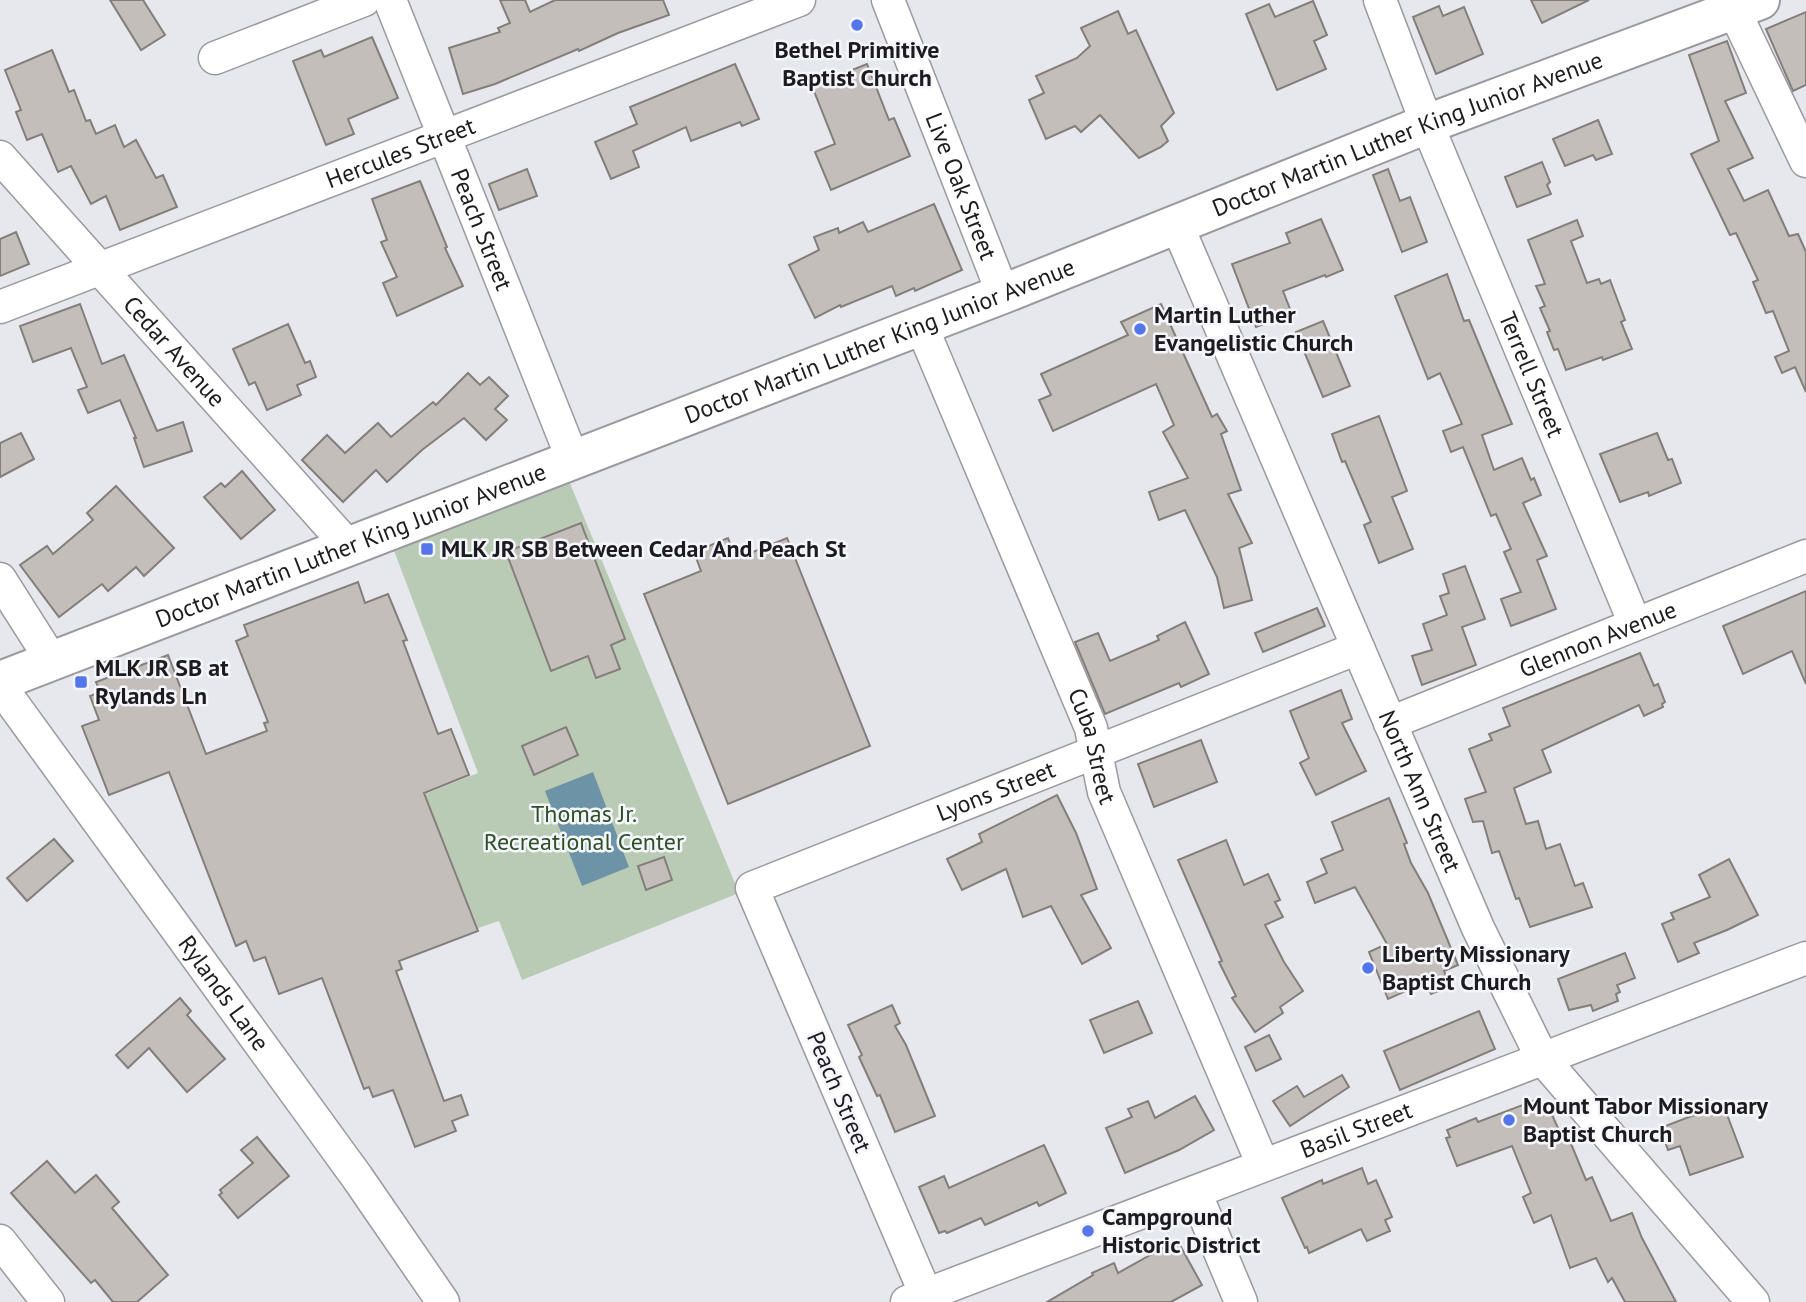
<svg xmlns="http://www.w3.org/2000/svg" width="1806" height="1302" font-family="'PT Sans',sans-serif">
  <rect width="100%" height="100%" fill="#e7e8ee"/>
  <path fill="#b9cbb5" d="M562 464 739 893 522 980 499 921 478 928 425 794 478 773 387 532Z"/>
  <path fill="#6d93a6" d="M593 772 629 867 582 886 545 791Z"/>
  <g fill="#c4bebb" stroke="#847e7b" stroke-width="2">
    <path d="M110 0H143L165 35 141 50Z"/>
    <path d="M500 0H525L530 12 555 0H663L669 15 618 33 579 51 578 49 495 84 463 94 449 48 500 32 498 28 510 23Z"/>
    <path d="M1531 0H1589L1542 23Z"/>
    <path d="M1313 1 1327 35 1314 41 1326 69 1277 90 1246 14 1269 4 1275 17Z"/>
    <path d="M1439 6 1443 16 1464 7 1483 54 1436 74 1413 17Z"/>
    <path d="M1118 11 1128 34 1136 30 1174 113 1161 126 1168 141 1161 147 1139 158 1100 115 1081 132 1075 126 1046 139 1029 100 1044 93 1036 76 1077 58 1090 46 1081 28Z"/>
    <path d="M1806 12V85L1793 91 1766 29Z"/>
    <path d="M372 37 398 98 348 119 354 134 326 145 293 61 321 50 324 57Z"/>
    <path d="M1727 41 1746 93 1725 101 1753 158 1728 169 1744 201 1768 190 1789 236 1798 234 1806 252V392L1795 367 1782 373 1775 357 1789 351 1773 311 1766 313 1753 282 1758 280 1736 233 1730 235 1691 154 1719 141 1689 55Z"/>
    <path d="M52 50 69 92 74 90 86 121 90 120 96 134 115 125 124 147 136 140 156 178 163 175 177 207 120 230 106 196 91 204 71 166 58 172 42 134 27 140 16 112 21 110 5 70Z"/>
    <path d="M735 64 759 119 742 126 740 122 691 141 686 127 633 151 639 167 611 179 595 142 637 124 630 107Z"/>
    <path d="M867 64 889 120 894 118 910 156 831 190 815 152 835 144 812 86Z"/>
    <path d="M1598 120 1612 154 1596 160 1593 155 1565 166 1553 139Z"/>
    <path d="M1542 162 1550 182 1547 185 1551 194 1517 207 1505 177Z"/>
    <path d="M527 169 537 196 499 210 489 184Z"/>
    <path d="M1388 169 1400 201 1410 197 1427 242 1402 252 1373 175Z"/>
    <path d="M420 181 447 247 445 248 463 286 397 316 383 283 397 277 381 242 387 240 372 199Z"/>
    <path d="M934 204 962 270 915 291 914 288 896 296 892 286 841 307 840 305 815 318 789 265 819 250 814 237 838 228 839 233 863 222 868 232Z"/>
    <path d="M1321 219 1343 270 1326 277 1325 275 1283 291 1292 314 1256 327 1232 264 1290 243 1286 233Z"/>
    <path d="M1577 220 1583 236 1571 241 1587 283 1599 279 1601 284 1610 280 1625 320 1621 322 1632 349 1603 360 1602 357 1566 370 1558 349 1554 350 1547 332 1550 331 1540 308 1545 306 1536 286 1545 284 1528 240Z"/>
    <path d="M16 232 29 264 0 276V239Z"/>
    <path d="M1447 274 1464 321 1469 320 1512 424 1482 435 1494 470 1522 458 1531 480 1534 478 1541 495 1523 503 1547 556 1537 560 1556 609 1511 626 1501 599 1521 592 1504 552 1511 549 1496 514 1491 516 1463 447 1451 452 1443 431 1462 424 1440 373 1428 379 1395 296Z"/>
    <path d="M80 304 102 364 124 355 157 431 183 422 192 451 144 467 134 438H136L120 400 88 413 78 390 87 387 71 348 33 362 20 326Z"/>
    <path d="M1161 304 1212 417 1217 414 1227 431 1221 434 1241 490 1228 494 1252 543 1239 548 1252 600 1224 608 1217 577 1185 510 1159 520 1149 492 1188 478 1163 432 1174 425 1156 384 1053 431 1039 400 1051 395 1041 374 1128 335 1121 322Z"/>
    <path d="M1323 321 1350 386 1323 397 1296 332Z"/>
    <path d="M288 324 305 363 310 361 316 377 297 385 301 395 267 410 255 382 249 385 233 349Z"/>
    <path d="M468 373 480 385 489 377 508 396 495 409 507 420 486 440 464 418 422 450 387 482 376 470 343 502 302 460 327 435 345 453 378 423 391 437 433 402 436 405Z"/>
    <path d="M1379 416 1407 491 1392 497 1413 549 1379 563 1364 525 1371 522 1345 461 1342 462 1332 434Z"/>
    <path d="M21 433 34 459 0 477V443Z"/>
    <path d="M1657 433 1668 460 1672 459 1681 483 1649 496 1648 492 1620 502 1600 454Z"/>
    <path d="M242 471 275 510 241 539 204 497 221 483 225 487Z"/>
    <path d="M116 486 174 548 144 576 136 567 108 591 102 584 59 617 20 565 47 546 53 554 93 520 87 513Z"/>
    <path d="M581 523 625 639 611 645 620 669 596 678 588 656 551 671 506 552Z"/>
    <path d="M728 538 736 559 787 538 870 746 728 804 644 594 701 571 694 552Z"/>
    <path d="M1465 566 1485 619 1462 627 1476 665 1422 685 1412 656 1432 650 1423 624 1447 615 1440 596 1449 593 1443 574Z"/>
    <path d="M358 582 365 603 388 594 407 640 403 641 438 734 451 729 469 775 424 793 478 931 399 961 402 969 396 971 444 1101 461 1095 468 1115 452 1121 456 1131 415 1147 393 1090 373 1097 369 1087 364 1089 322 978 279 994 265 957 254 961 246 941 236 946 169 772 109 795 82 726 99 720 90 696 100 692 96 682 168 655 206 754 267 731 264 723 268 722 236 641 248 636 244 625Z"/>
    <path d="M1806 591V684L1792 651 1743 674 1723 626Z"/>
    <path d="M1317 608 1325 626 1263 652 1255 633Z"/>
    <path d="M1185 622 1209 674 1181 687 1179 683 1105 714 1075 642 1098 633 1110 661 1159 640 1157 636Z"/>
    <path d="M1640 653 1654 686 1658 684 1665 702 1662 704 1663 707 1644 716 1639 705 1542 750 1551 772 1514 788 1526 824 1538 821 1546 849 1560 844 1575 886 1583 883 1592 907 1530 927 1519 898 1516 899 1499 851 1492 853 1483 821 1473 822 1465 799 1486 792 1469 749 1492 740 1489 734 1510 726 1503 708Z"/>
    <path d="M1341 690 1352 719 1342 723 1366 771 1316 795 1300 763 1309 758 1290 711Z"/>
    <path d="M566 727 578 755 534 775 522 746Z"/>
    <path d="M1201 740 1217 782 1154 807 1138 764Z"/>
    <path d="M1057 795 1076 833 1097 889 1081 895 1111 948 1082 964 1051 906 1023 917 1006 869 962 890 947 859 982 842 979 834Z"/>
    <path d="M1389 798 1407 843 1404 844 1411 863 1428 893 1458 965 1444 971 1450 986 1431 994 1426 982 1388 999 1369 952 1387 944 1355 887 1315 903 1307 882 1327 873 1321 859 1343 850 1332 822Z"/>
    <path d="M54 839 73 861 27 901 7 878Z"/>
    <path d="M1226 840 1244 885 1268 874 1280 900 1275 902 1283 917 1265 925 1284 962 1303 991 1280 1007 1283 1013 1255 1032 1232 998 1236 996 1219 962 1222 961 1178 860Z"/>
    <path d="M664 857 672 880 646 890 638 866Z"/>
    <path d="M1729 859 1758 915 1727 930 1694 943 1699 953 1678 962 1662 924 1674 919 1671 913 1710 897 1699 875Z"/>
    <path d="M1625 953 1635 978 1617 985 1620 992 1616 994 1618 1001 1593 1011 1591 1005 1569 1010 1558 979Z"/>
    <path d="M180 998 191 1011 187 1015 225 1059 187 1092 149 1048 128 1068 116 1055Z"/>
    <path d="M1138 1001 1152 1033 1104 1053 1090 1020Z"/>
    <path d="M892 1005 900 1023 895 1026 906 1045 935 1116 895 1132 880 1095 877 1096 859 1057 862 1055 848 1025Z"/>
    <path d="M1479 1011 1495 1049 1400 1090 1384 1051Z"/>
    <path d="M1269 1035 1281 1059 1256 1071 1245 1047Z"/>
    <path d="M1342 1075 1349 1087 1290 1126 1273 1101 1297 1086 1304 1097Z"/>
    <path d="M1195 1096 1214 1130 1179 1150 1125 1173 1106 1128 1132 1117 1128 1109 1148 1101 1155 1118Z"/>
    <path d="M1536 1100 1540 1111 1549 1108 1562 1137 1567 1134 1586 1180 1592 1177 1611 1221 1632 1213 1642 1238 1676 1302H1625L1612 1278 1608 1282 1596 1258 1570 1268 1551 1215 1534 1223 1523 1197 1531 1193 1512 1146 1457 1166 1446 1138 1450 1137 1447 1130 1476 1118 1478 1122Z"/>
    <path d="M1723 1104 1743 1157 1690 1175 1680 1146 1668 1150 1660 1128Z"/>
    <path d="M257 1137 289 1176 238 1218 219 1195 222 1193 220 1190 253 1163 241 1150Z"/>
    <path d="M1044 1145 1066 1193 1039 1206 1037 1202 985 1225 981 1218 947 1233 945 1231 939 1233 919 1187 944 1176 949 1188Z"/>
    <path d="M47 1161 75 1193 96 1175 119 1202 112 1208 168 1275 137 1302H113L95 1280 91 1283 11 1193Z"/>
    <path d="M1362 1168 1368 1184 1376 1180 1392 1217 1385 1220 1390 1231 1367 1241 1361 1229 1309 1253 1307 1247 1305 1248 1282 1198 1322 1180 1323 1184Z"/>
    <path d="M1177 1240 1202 1285 1171 1302H1047L1093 1275 1092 1273 1114 1263 1118 1273Z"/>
  </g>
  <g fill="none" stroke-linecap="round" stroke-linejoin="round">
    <g stroke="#99999f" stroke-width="35">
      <g id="minor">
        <path id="s1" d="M390 0 573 460"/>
        <path id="s2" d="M888 0 1003 294"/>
        <path id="s3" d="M1380 0 1427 124 1635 624"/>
        <path d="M1734 10 1806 161"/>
        <path d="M215 58 364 0"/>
        <path id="s4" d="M0 157 349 547"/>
        <path id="s5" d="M1177 225 1478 928 1542 1058 1753 1302"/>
        <path id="s6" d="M0 307 799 0"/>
        <path id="s7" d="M921 325 1091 728 1104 792 1263 1165"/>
        <path d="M0 579 52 661"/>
        <path id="s8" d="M0 686 357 1177 443 1302"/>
        <path id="s9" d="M1390 723 1806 556"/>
        <path d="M1195 1192 1241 1302"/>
        <path d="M0 1241 48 1302"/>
        <path id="s10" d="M926 1295 752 888 1358 648"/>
        <path id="s11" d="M907 1302 1806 958"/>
      </g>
    </g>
    <g stroke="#99999f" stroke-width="42">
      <g id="major">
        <path id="s12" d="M0 681 1003 294 1427 124 1760 0"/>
      </g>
    </g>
    <use href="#minor" stroke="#fff" stroke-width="32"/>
    <use href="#major" stroke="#fff" stroke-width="38"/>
  </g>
  <g fill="#5575ea" stroke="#f5f5fc" stroke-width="2.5">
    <circle cx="857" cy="25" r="7"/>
    <circle cx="1140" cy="329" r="7"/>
    <rect x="420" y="542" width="14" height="14" rx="3.5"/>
    <rect x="74" y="675" width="14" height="14" rx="3.5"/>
    <circle cx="1368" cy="968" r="7"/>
    <circle cx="1509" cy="1120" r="7"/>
    <circle cx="1088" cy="1231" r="7"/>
  </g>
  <g text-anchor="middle" stroke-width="5" stroke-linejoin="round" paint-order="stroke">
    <g font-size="24" font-weight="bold" fill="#1c1c1f" stroke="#f5f5fc" text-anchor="start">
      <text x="857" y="58" text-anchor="middle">Bethel Primitive<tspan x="857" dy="28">Baptist Church</tspan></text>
      <text x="1154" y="323">Martin Luther<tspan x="1154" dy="28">Evangelistic Church</tspan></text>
      <text x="441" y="557">MLK JR SB Between Cedar And Peach St</text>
      <text x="95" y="676">MLK JR SB at<tspan x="95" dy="28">Rylands Ln</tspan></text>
      <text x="1382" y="962">Liberty Missionary<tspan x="1382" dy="28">Baptist Church</tspan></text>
      <text x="1523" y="1114">Mount Tabor Missionary<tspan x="1523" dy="28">Baptist Church</tspan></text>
      <text x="1102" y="1225">Campground<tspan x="1102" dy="28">Historic District</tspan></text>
    </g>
    <g font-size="24" fill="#1c1c1f" stroke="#f5f5fc">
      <text dy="8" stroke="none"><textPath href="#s12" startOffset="1510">Doctor Martin Luther King Junior Avenue</textPath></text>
      <text dy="8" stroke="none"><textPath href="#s6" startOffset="429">Hercules Street</textPath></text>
      <text dy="8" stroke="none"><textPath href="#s2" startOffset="200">Live Oak Street</textPath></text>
      <text dy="8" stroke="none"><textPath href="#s1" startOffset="247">Peach Street</textPath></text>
      <text dy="8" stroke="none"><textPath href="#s12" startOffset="943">Doctor Martin Luther King Junior Avenue</textPath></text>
      <text dy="8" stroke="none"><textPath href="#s4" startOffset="261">Cedar Avenue</textPath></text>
      <text dy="8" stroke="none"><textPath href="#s3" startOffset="404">Terrell Street</textPath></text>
      <text dy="8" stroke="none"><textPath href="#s12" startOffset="376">Doctor Martin Luther King Junior Avenue</textPath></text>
      <text dy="8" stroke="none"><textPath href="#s9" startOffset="224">Glennon Avenue</textPath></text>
      <text dy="8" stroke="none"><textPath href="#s7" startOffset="455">Cuba Street</textPath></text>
      <text dy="8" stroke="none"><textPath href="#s10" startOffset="705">Lyons Street</textPath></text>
      <text dy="8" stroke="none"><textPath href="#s5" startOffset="616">North Ann Street</textPath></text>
      <text dy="8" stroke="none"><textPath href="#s8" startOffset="380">Rylands Lane</textPath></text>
      <text transform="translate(839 1092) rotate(67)" y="8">Peach Street</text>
      <text dy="8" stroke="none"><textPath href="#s11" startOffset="481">Basil Street</textPath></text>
    </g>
    <g font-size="24" fill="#2d5025" stroke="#f5f5fc">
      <text x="584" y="822">Thomas Jr.<tspan x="584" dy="28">Recreational Center</tspan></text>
    </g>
  </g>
</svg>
